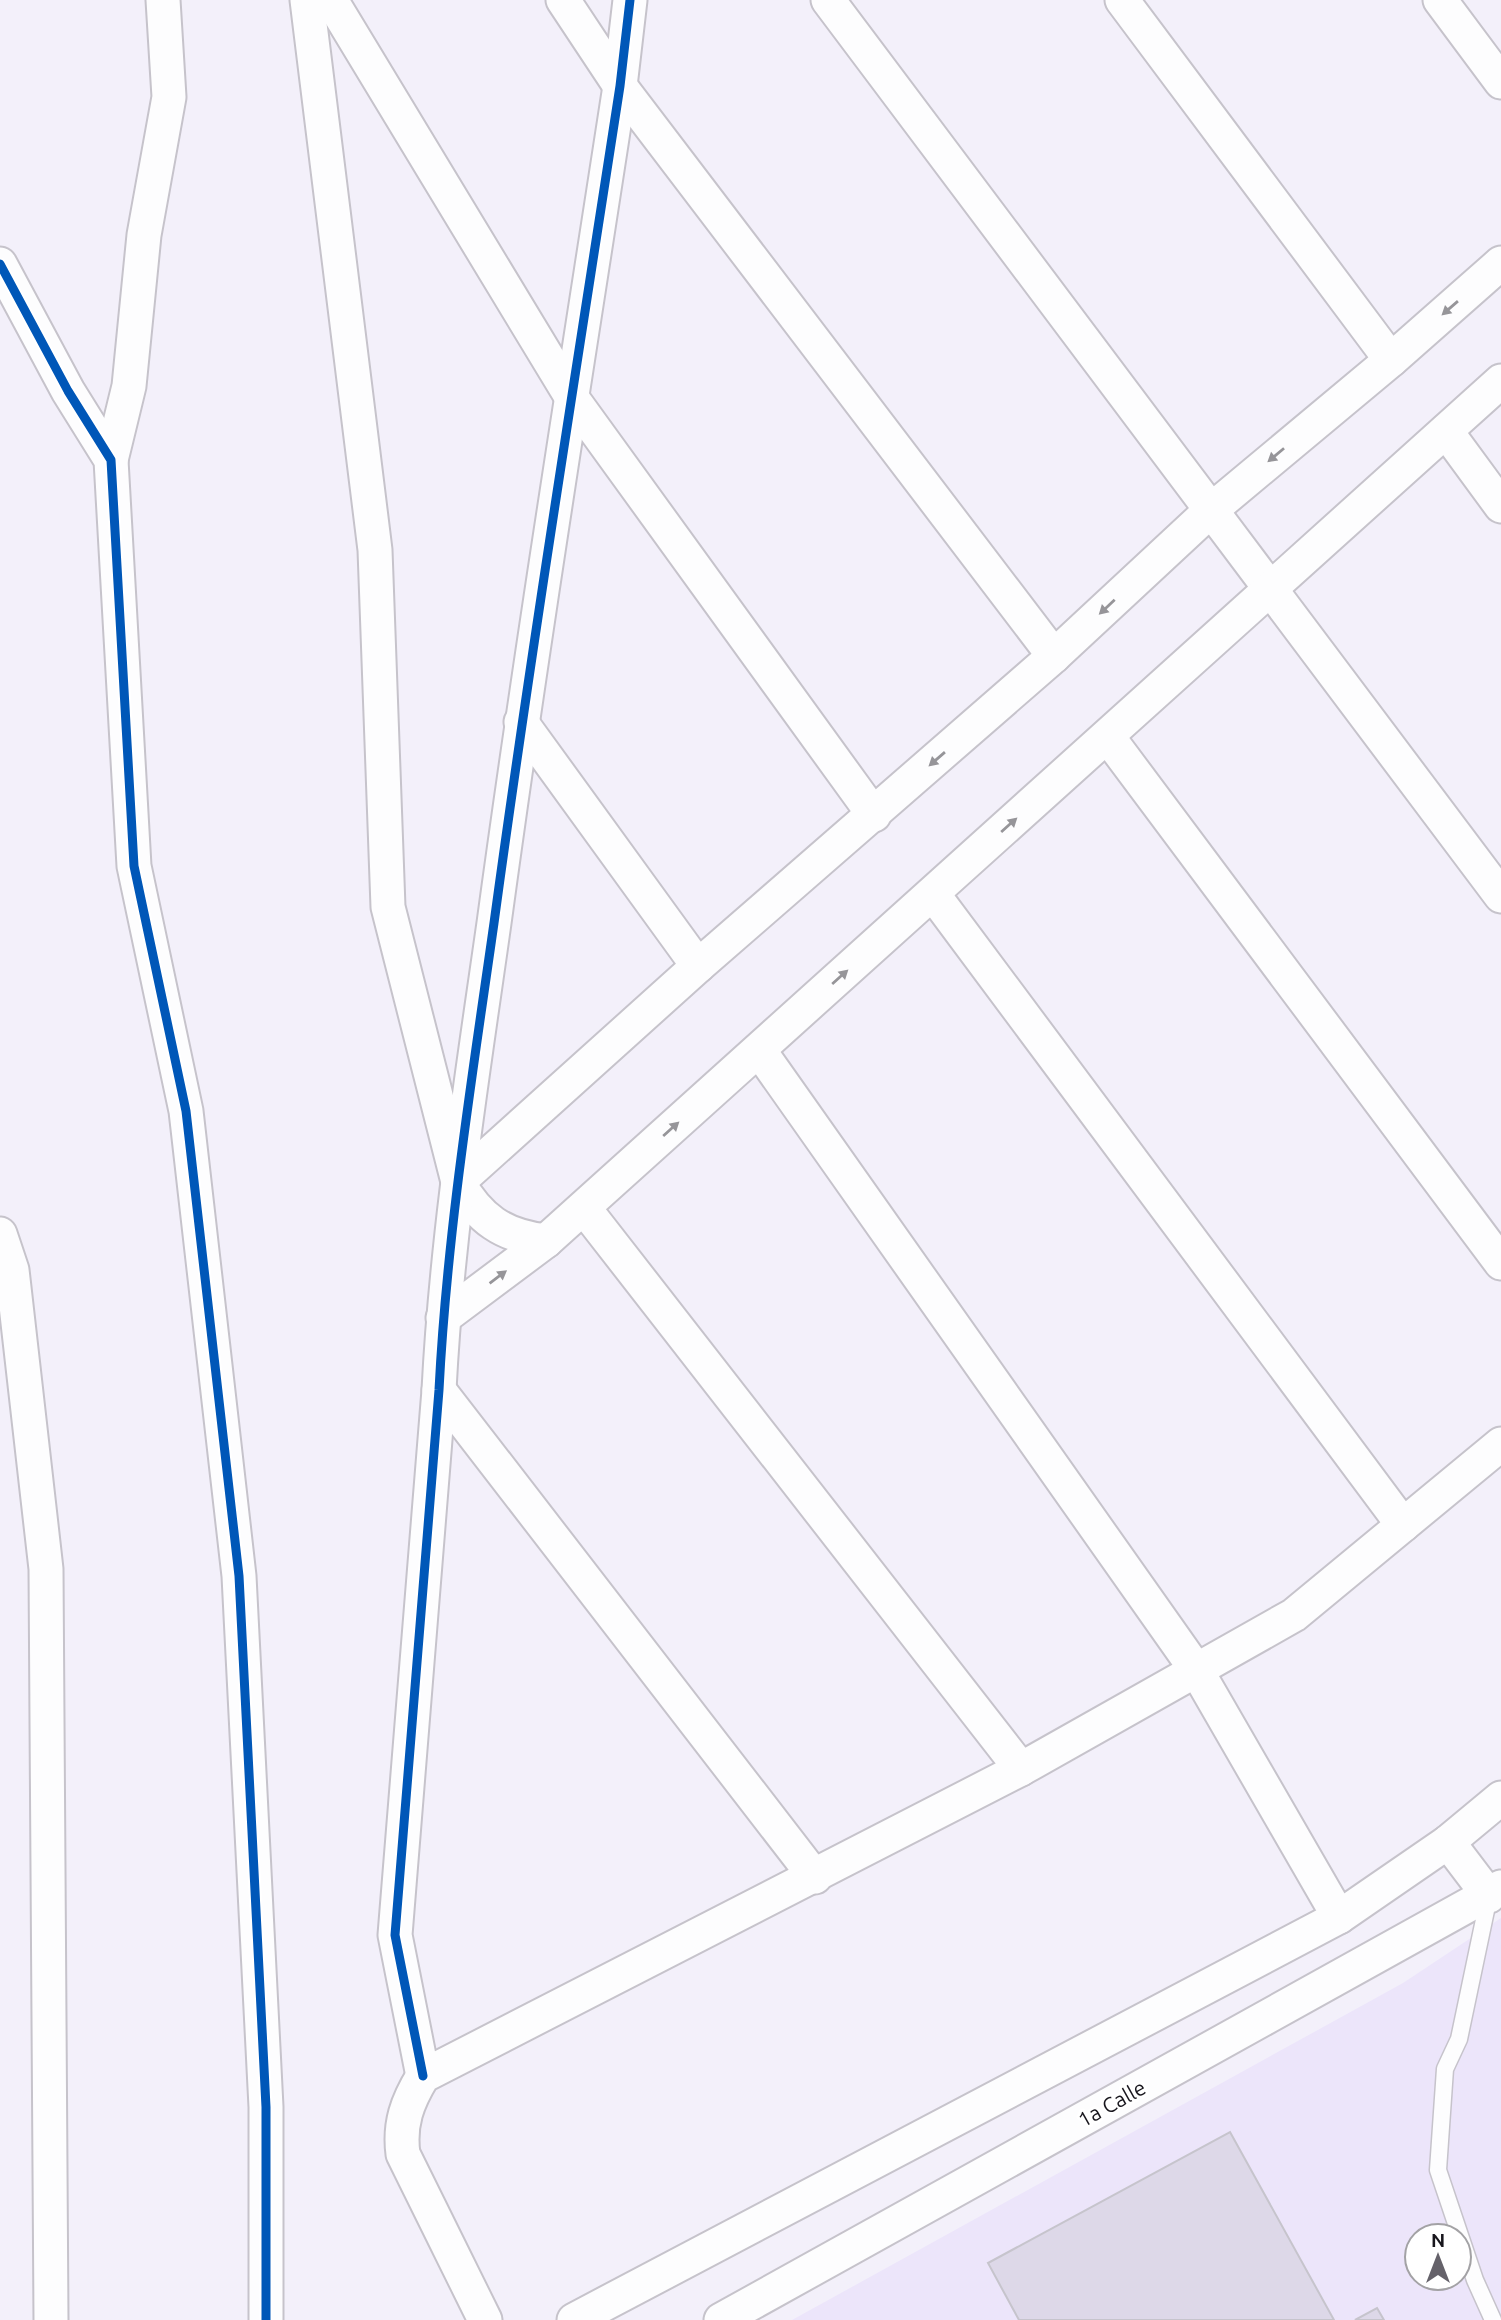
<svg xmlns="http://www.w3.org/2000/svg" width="1501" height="2320" font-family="Ubuntu,sans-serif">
  <rect width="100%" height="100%" fill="#f3f0fa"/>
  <path fill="#ece5fa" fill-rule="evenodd" d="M1501 1918V2320H792L1403 1983ZM1417 2236H1459V2278H1417Z"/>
  <g fill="#ddd8e8" stroke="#c6c4cc" stroke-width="2">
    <path d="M1230 2132 1334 2320H1019L988 2263Z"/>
    <path d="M1377 2308 1384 2320H1355Z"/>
  </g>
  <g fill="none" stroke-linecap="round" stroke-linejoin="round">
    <g stroke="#c6c3cb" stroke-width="19">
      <path id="service" d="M1489 1896 1459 2039 1445 2069 1438 2170 1475 2280 1493 2320"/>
    </g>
    <g stroke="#c6c3cb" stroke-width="37">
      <g id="minor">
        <path d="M307 0 375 550 388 907 458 1182C479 1219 503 1236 546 1241"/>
        <path d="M331 0 572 398 874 815"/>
        <path d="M563 0 620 86 1054 656"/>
        <path d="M828 0 1501 896"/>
        <path d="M1122 0 1391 360"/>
        <path d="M1440 0 1501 82"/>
        <path d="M0 264 68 391 111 460 134 866 186 1111 239 1576 266 2107V2320"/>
        <path d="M1446 431 1501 506"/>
        <path d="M111 460 129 386 144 235 169 97 163 0"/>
        <path d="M521 722 698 966"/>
        <path d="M1108 737 1501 1263"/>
        <path d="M933 894 1403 1525"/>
        <path d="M759 1050 1197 1671 1339 1917"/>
        <path d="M458 1182 698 966 1054 656 1210 511 1391 360 1501 263"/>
        <path d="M584 1208 1021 1769"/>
        <path d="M0 1234 12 1270 46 1569 51 2320"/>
        <path d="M443 1318 546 1241 1501 381"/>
        <path d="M439 1390 815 1877"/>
        <path d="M1448 1842 1489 1896"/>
        <path d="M423 2076 395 1935 439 1390C447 1233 472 1078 494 923 532 644 577 365 620 86L630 0"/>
        <path d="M485 2320 403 2154C399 2124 407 2102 423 2076L1021 1769 1294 1615 1501 1444"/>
        <path d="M574 2320 1339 1917 1448 1842 1501 1798"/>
        <path d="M721 2320 1501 1887"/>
      </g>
    </g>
    <use href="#service" stroke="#fdfdfe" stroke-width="16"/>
    <use href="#minor" stroke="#fdfdfe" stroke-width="33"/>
    <g stroke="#fff" stroke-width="13">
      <g id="cycleway">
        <path d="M0 264 68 391 111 460 134 866 186 1111 239 1576 266 2107V2320"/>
        <path d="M423 2076 395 1935 439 1390C447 1233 472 1078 494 923 532 644 577 365 620 86L630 0"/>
      </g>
    </g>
    <use href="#cycleway" stroke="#0057b8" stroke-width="9"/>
  </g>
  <defs><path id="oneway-solid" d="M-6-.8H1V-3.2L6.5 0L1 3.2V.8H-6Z" transform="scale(1.75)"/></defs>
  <g fill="#969599">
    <use href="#oneway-solid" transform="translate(1450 308) rotate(139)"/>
    <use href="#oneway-solid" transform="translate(1276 455) rotate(140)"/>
    <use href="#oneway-solid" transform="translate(1107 607) rotate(137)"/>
    <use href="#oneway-solid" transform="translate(937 759) rotate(139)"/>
    <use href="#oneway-solid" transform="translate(1009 825) rotate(-42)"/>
    <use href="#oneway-solid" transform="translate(840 977) rotate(-42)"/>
    <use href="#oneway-solid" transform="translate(671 1129) rotate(-42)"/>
    <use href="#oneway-solid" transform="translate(498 1277) rotate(-37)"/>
  </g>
  <g text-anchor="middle" stroke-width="6" stroke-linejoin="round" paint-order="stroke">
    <g font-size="21" fill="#18161d" stroke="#fff">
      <text transform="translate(1112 2104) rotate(-29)" y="7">1a Calle</text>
    </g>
  </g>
  <g transform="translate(1438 2257)"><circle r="33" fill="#ffffff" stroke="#a3a2a5" stroke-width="2"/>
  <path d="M0-5L12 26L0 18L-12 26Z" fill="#65626a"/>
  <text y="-10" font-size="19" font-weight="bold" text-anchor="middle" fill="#18161d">N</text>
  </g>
</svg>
